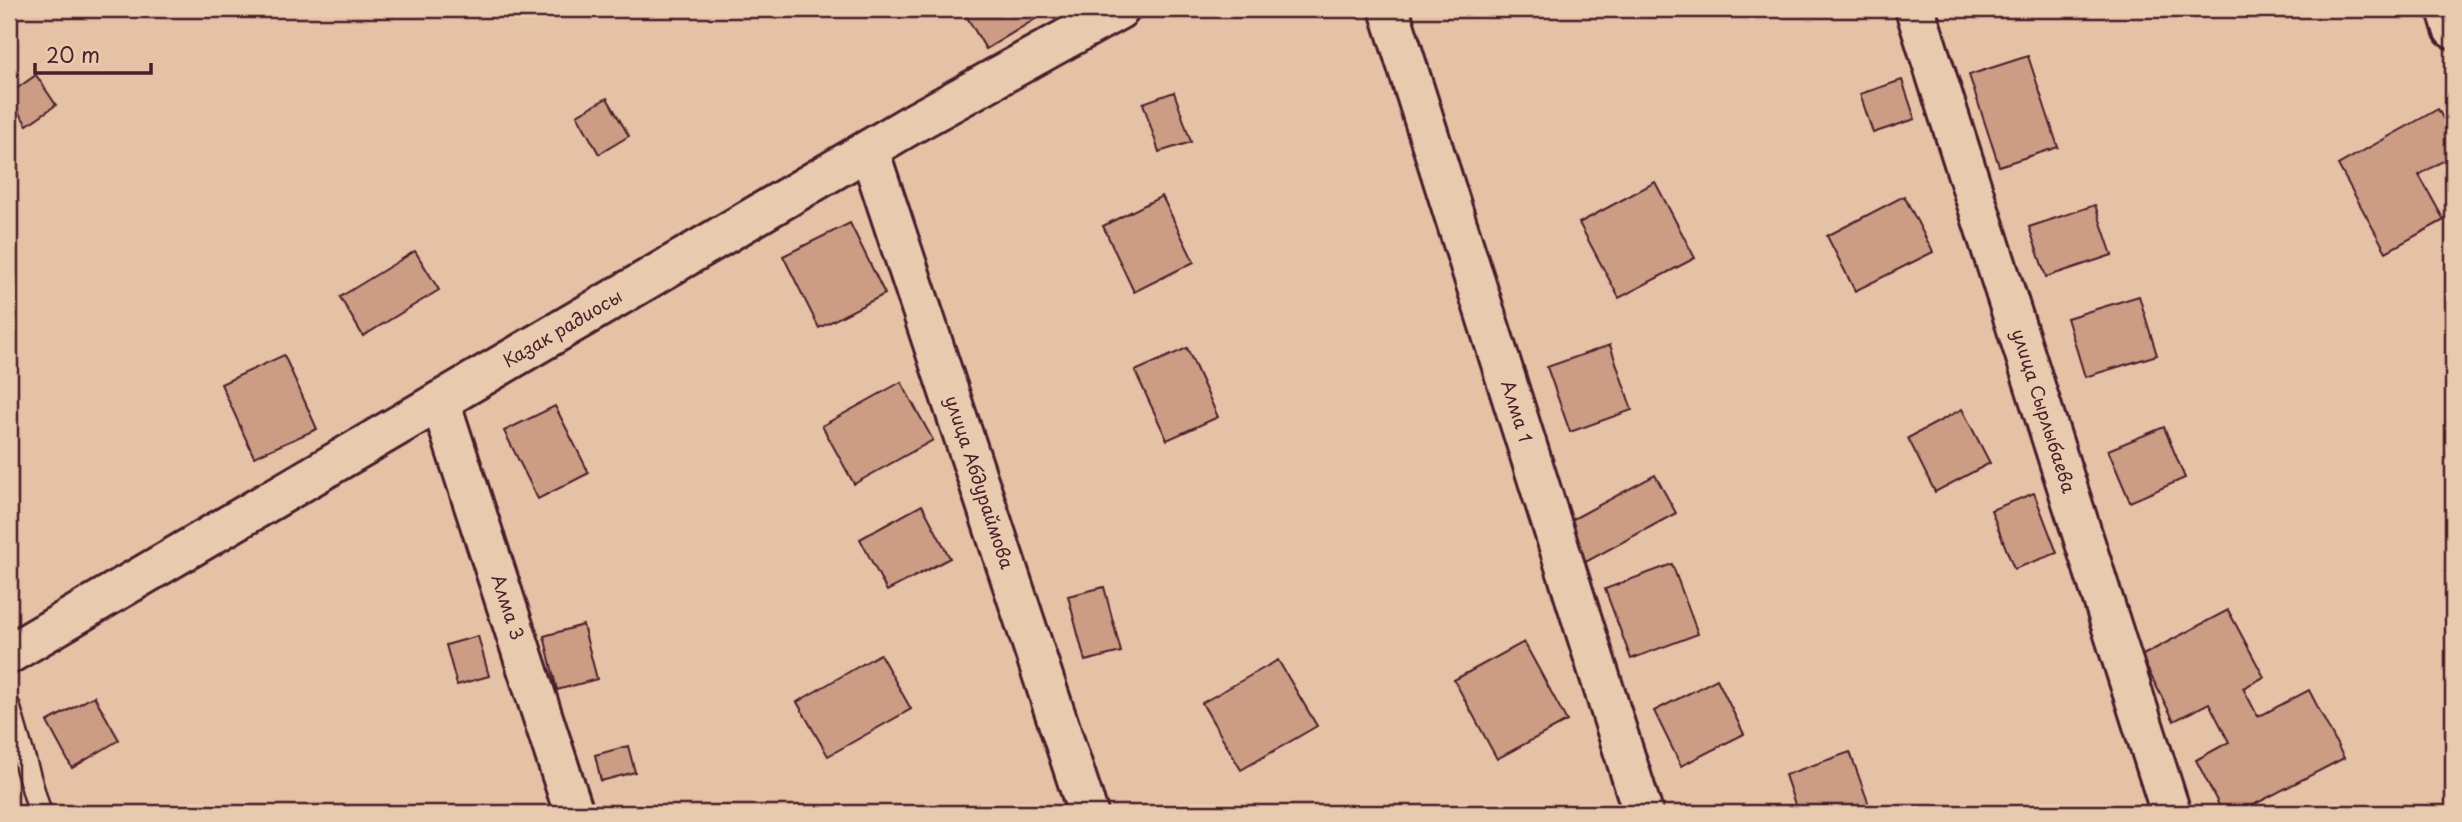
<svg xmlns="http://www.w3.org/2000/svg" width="2462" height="822" font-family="'Playpen Sans',sans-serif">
  <rect width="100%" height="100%" fill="#e5c2a6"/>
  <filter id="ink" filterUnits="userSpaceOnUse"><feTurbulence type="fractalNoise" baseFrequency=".0143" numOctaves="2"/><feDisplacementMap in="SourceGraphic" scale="14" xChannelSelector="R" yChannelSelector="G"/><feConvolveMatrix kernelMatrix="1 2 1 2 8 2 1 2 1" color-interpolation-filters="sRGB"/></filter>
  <g filter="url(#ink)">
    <g fill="#cc9c84" stroke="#4a1f2b" stroke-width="2">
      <path d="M962 9H1038L1042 15 986 49Z"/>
      <path d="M2028 56 2058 147 1999 166 1969 75Z"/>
      <path d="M36 75 56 105 27 125 9 98V94Z"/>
      <path d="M1902 80 1915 119 1873 133 1860 94Z"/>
      <path d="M1174 92 1191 142 1159 152 1143 103Z"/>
      <path d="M607 98 629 136 599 154 577 115Z"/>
      <path d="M2438 109 2453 137V155L2419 175 2444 220 2386 252 2338 165Z"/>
      <path d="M1655 182 1695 258 1619 298 1579 223Z"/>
      <path d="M1162 196 1194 262 1134 292 1103 226Z"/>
      <path d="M1904 196 1933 252 1855 291 1827 236Z"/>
      <path d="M2095 205 2112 255 2046 277 2029 227Z"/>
      <path d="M850 223 885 294 819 328 783 256Z"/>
      <path d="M415 251 439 290 363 336 340 297Z"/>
      <path d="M2139 296 2157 355 2085 377 2067 318Z"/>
      <path d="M1610 345 1632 410 1570 432 1547 367Z"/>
      <path d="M1187 348 1218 417 1167 440 1135 371Z"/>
      <path d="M284 355 317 429 254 457 221 384Z"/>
      <path d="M901 382 933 440 854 484 822 426Z"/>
      <path d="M555 406 589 473 538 499 504 431Z"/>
      <path d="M1962 409 1990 463 1935 492 1908 438Z"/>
      <path d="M2164 427 2185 478 2130 502 2108 450Z"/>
      <path d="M1655 475 1676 513 1584 563 1564 524Z"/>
      <path d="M2034 493 2057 553 2014 569 1991 510Z"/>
      <path d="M922 505 950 558 887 591 860 539Z"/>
      <path d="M1672 564 1698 634 1631 659 1605 589Z"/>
      <path d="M1104 587 1121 652 1085 661 1068 596Z"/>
      <path d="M2228 610 2264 677 2243 688 2258 717 2309 690 2344 758 2238 813H2223L2196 760 2229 742 2209 703 2174 721 2141 656Z"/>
      <path d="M583 625 597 679 557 690 544 636Z"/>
      <path d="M478 636 489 676 457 685 446 645Z"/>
      <path d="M1524 642 1567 721 1497 759 1454 680Z"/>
      <path d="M880 654 911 709 828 756 797 702Z"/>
      <path d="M1278 660 1317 726 1241 770 1202 703Z"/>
      <path d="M1717 679 1744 734 1681 766 1654 711Z"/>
      <path d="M94 696 119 740 72 768 47 722Z"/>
      <path d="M628 746 635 772 601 781 595 755Z"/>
      <path d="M1850 752 1869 805 1845 813H1798L1785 775Z"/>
    </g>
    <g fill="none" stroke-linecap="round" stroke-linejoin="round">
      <g stroke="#4a1f2b" stroke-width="26">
        <path id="lane" d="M9 707 40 813"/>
      </g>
      <g stroke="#4a1f2b" stroke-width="44">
        <g id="street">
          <path id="s1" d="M1389 9 1643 813"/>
          <path id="s2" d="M1915 9 2171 813"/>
          <path d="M2447 9 2453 29"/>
          <path id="s3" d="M869 150 1088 813"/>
          <path id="s4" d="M440 401 574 813"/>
          <path id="s5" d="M9 654 912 124 1120 9"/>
        </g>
      </g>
      <use href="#lane" stroke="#e8cbaf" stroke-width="21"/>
      <use href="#street" stroke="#e8cbaf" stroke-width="38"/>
    </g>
  </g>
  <g text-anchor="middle" stroke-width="5" stroke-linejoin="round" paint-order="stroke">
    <g font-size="18" fill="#4a1f2b" stroke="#e8cbaf">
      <text dy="6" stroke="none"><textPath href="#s5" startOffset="642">Казак радиосы</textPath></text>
      <text dy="6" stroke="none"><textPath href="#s1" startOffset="422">Алма 1</textPath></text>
      <text dy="6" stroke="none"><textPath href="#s2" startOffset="422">улица Сырлыбаева</textPath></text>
      <text dy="6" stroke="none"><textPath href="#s3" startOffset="350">улица Абдураймова</textPath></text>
      <text dy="6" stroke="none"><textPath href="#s4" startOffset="217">Алма 3</textPath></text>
    </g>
  </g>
  <rect width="2462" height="822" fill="none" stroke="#e8cbaf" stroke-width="35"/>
  <rect x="18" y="18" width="2427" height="787" fill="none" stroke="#4a1f2b" stroke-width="2.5" filter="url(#ink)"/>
  <path d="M35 63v10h116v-10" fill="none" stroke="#4a1f2b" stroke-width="3.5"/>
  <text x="46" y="63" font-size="21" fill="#4a1f2b" stroke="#e8cbaf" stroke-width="5" paint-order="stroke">20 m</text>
</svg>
